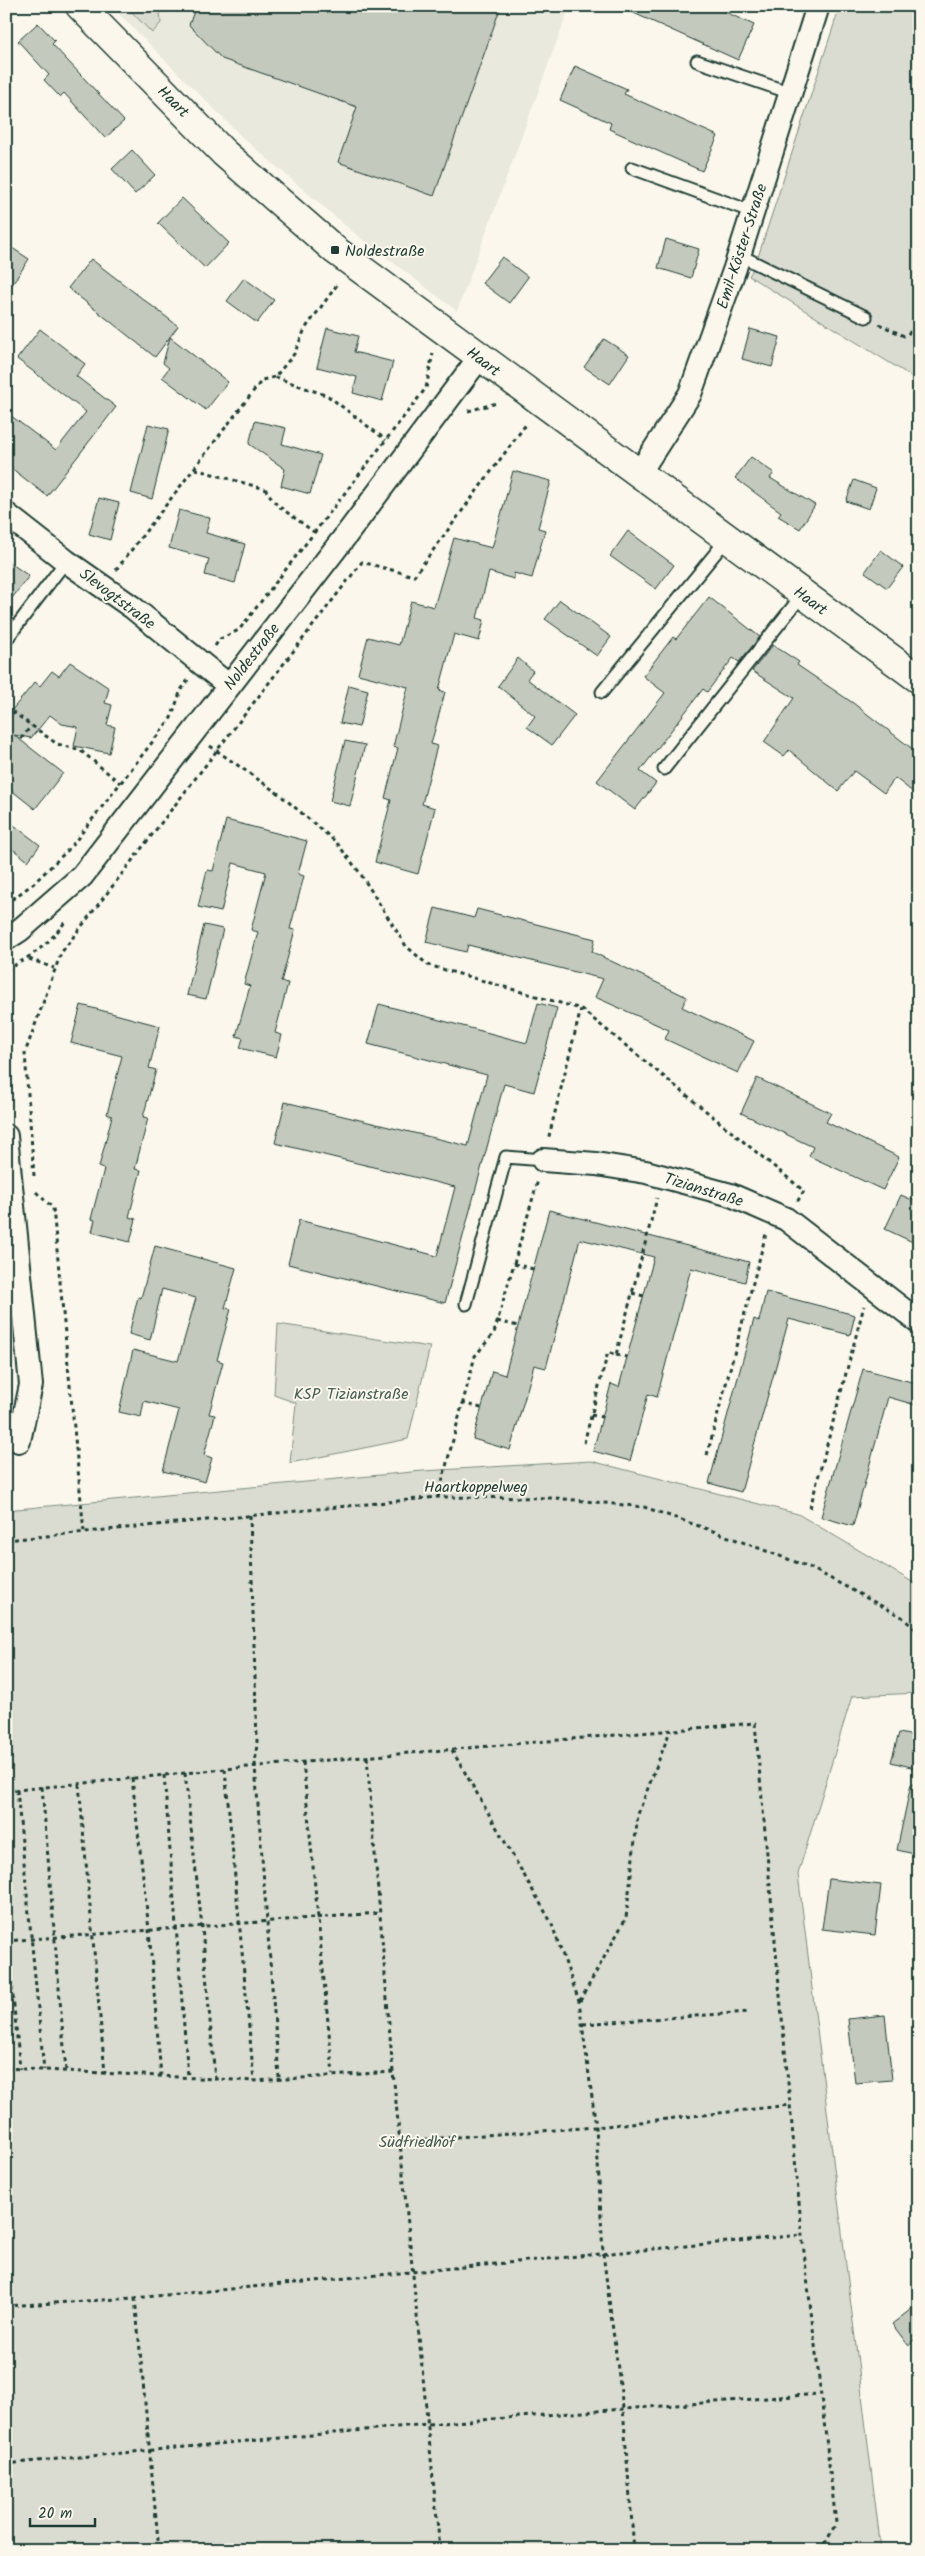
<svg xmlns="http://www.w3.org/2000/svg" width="925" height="2556" font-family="Kalam,sans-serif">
  <rect width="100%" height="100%" fill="#fbf7ec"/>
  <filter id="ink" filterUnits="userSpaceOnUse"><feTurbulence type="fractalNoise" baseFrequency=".02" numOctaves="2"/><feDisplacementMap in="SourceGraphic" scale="10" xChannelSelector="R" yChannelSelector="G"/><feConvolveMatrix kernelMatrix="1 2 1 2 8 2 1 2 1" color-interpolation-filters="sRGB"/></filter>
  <g filter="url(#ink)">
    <path fill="#eae9de" d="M111 6H570L457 311 353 232 243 138Z"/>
    <g fill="#dbdcd1" stroke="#7d8c82">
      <path d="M126 6H163L160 13 161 23 152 33Z"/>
      <path d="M840 6H919V381L749 276 756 263Z"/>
      <path d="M278 1324 430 1347 408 1439 290 1463 296 1403 274 1395Z"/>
      <path d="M591 1461 798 1514 919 1586V1693L852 1696 798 1874 881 2550H6V1510L423 1471Z"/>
    </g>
    <g fill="#c4c9be" stroke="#1f3d34">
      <path d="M196 6H501L434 196 338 162 357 107 222 59 189 25Z"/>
      <path d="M618 6H712L754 25 738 60Z"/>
      <path d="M38 23 55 41 52 44 124 121 105 138 64 93 60 97 44 80 49 75 18 41Z"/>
      <path d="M575 66 627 89 624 94 718 136 702 171 609 129 611 123 560 100Z"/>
      <path d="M132 150 155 175 135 194 112 169Z"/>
      <path d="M182 198 229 243 205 268 158 223Z"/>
      <path d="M666 239 699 249 691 278 658 268Z"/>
      <path d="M6 244 29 259 6 294Z"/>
      <path d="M502 257 528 277 509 303 482 283Z"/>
      <path d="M91 259 178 326 155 357 68 288Z"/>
      <path d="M244 278 274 300 257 323 227 301Z"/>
      <path d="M327 328 358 336 354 352 393 362 382 401 353 393 357 377 317 367Z"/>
      <path d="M40 329 85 364 76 376 116 407 47 496 6 464V412L56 450 86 412 17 359Z"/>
      <path d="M750 329 780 337 772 367 742 359Z"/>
      <path d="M170 337 228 382 206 410 162 377 169 368 163 363Z"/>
      <path d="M604 339 629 355 610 384 584 367Z"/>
      <path d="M255 421 286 428 282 444 321 455 310 494 281 486 285 469 249 444Z"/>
      <path d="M148 424 169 429 152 499 131 493Z"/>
      <path d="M751 457 774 473 770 478 815 505 800 529 778 516 781 512 735 478Z"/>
      <path d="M513 471 551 481 538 528 545 530 532 578 514 573V579L489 572 477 618 484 620 479 641 454 634 439 690 445 692 431 744 437 746 422 804 435 808 418 874 375 862 391 800 385 798 398 748 393 747 408 687 358 674 368 637 399 645 411 601 434 607 454 538 492 548Z"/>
      <path d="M854 480 876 488 869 509 846 501Z"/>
      <path d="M99 498 119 503 110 540 89 534Z"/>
      <path d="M179 510 210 518 206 533 245 544 235 583 205 575 209 559 169 548Z"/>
      <path d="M628 531 674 565 656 589 610 556Z"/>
      <path d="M881 550 903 567 887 588 865 572Z"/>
      <path d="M6 560 29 576 6 606Z"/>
      <path d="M709 597 760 637 739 662 733 658 707 692 703 689 640 771 656 783 635 810 597 781 665 693 643 676 673 637 676 639Z"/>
      <path d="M560 600 611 637 597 656 545 619Z"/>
      <path d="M773 645 799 662 797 665 853 703 919 754V797L895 778 884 793 854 771 838 791 789 750 784 756 764 742 794 698 752 671Z"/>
      <path d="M518 658 533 671 527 679 575 715 552 745 527 727 535 716 498 686Z"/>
      <path d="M70 662 109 688 105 703 112 705 107 725 115 727 109 753 74 746 78 727 62 724 50 715 31 738 14 735 63 773 35 809 6 786V717L35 682 40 686 52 671 59 676Z"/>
      <path d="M349 685 368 690 359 727 340 723Z"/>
      <path d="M345 741 365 745 350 806 330 801Z"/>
      <path d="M6 819 40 845 28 861 6 844Z"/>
      <path d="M226 820 307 841 298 874 304 876 290 929 295 930 281 982 288 983 275 1033 282 1035 276 1057 240 1048 243 1038 236 1036 250 986 244 984 258 932 251 930 266 872 233 863 221 912 198 907 207 870 213 871Z"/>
      <path d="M435 908 474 918 477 909 595 939 592 952 687 997 682 1007 754 1041 738 1073 665 1039 669 1030 595 997 603 979 468 945 466 952 426 942Z"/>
      <path d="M204 925 223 929 206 999 187 995Z"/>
      <path d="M538 1003 557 1008 534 1092 504 1084 445 1303 288 1264 299 1220 437 1256 455 1187 275 1143 285 1102 468 1146 487 1075 368 1044 379 1004 527 1043Z"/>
      <path d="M81 1005 160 1026 149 1068 156 1070 143 1117 148 1118 135 1169 141 1170 129 1217 136 1219 130 1242 92 1232 95 1220 91 1219 104 1169 99 1167 112 1116 107 1114 122 1056 71 1043Z"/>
      <path d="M757 1078 831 1113 826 1122 899 1157 883 1190 809 1156 813 1147 741 1113Z"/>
      <path d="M901 1195 919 1203V1245L885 1229Z"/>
      <path d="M549 1210 749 1262 745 1282 691 1268 657 1397 648 1394 630 1461 593 1451 611 1384 619 1387 654 1257 580 1239 546 1368 534 1365 510 1450 473 1439 492 1371 505 1375Z"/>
      <path d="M155 1246 236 1268 225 1308 231 1309 217 1360 223 1362 209 1414 215 1415 204 1455 212 1458 205 1482 163 1471 179 1410 144 1401 141 1417 119 1412 133 1350 178 1361 196 1298 162 1289 150 1340 129 1334 138 1297 141 1298Z"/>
      <path d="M766 1292 855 1315 850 1335 789 1319 741 1492 709 1483 754 1319 759 1321Z"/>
      <path d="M863 1369 919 1384V1406L888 1397 853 1526 821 1517Z"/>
      <path d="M899 1733 919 1737V1769L891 1762Z"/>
      <path d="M911 1784 919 1785V1855L897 1850Z"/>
      <path d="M829 1879 881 1885 875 1935 822 1929Z"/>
      <path d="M885 2015 892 2080 855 2083 848 2019Z"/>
      <path d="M919 2303V2336L908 2345 892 2324Z"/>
    </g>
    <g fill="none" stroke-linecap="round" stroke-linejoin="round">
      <g stroke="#1f3d34" stroke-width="15">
        <g id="service">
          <path d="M697 61 791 93"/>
          <path d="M632 168 753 212"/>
          <path d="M739 255 866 317"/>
          <path d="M6 640 66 561"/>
          <path d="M602 692 727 539"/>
          <path d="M664 769 803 594"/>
          <path d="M466 1304 506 1157 543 1160"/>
        </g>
      </g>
      <g stroke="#1f3d34" stroke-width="26">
        <g id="minor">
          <path d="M638 475 690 394 735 268 818 6"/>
          <path d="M6 514 66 561 132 607 228 685"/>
          <path d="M6 939 20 930 82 876 347 534 479 358"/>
          <path d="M6 1136 31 1385 19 1441"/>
          <path d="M543 1160 596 1164 646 1172 731 1195 786 1219 919 1322"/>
        </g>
      </g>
      <g stroke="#1f3d34" stroke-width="31">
        <path id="secondary" d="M80 6 224 153 335 250 919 679"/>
      </g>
      <g stroke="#1f3d34" stroke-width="3" stroke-dasharray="4 4" stroke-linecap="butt">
        <path d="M879 324 904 336 915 329 919 315"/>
        <path d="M275 377 328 396 386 440"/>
        <path d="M468 411 497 403"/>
        <path d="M195 469 265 489 277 505 314 532"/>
        <path d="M116 570 262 380 275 377 294 354 305 329 337 285"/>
        <path d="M215 646 220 639 239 630 426 388 433 353"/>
        <path d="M6 707 57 744 80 750 120 783"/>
        <path d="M21 739 31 726"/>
        <path d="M210 746 279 794 336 842 360 873 406 946 428 965 581 1009 548 1140"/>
        <path d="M6 904 34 883 70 848 171 718 181 690 188 680"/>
        <path d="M29 959 54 968"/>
        <path d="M6 970C32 956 47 946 65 922"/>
        <path d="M581 1009 804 1191 797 1202"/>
        <path d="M34 1176 25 1053 61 953 362 562 414 576 527 423"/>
        <path d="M36 1192 53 1208 84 1532"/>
        <path d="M514 1264 533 1269"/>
        <path d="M632 1293 644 1296"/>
        <path d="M497 1321 518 1326"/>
        <path d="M616 1355 627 1357"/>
        <path d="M462 1403 481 1408"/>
        <path d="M591 1415 602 1417"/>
        <path d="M584 1443 608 1352 616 1355 657 1198"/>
        <path d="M707 1455 766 1234"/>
        <path d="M438 1497 475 1356 494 1333 538 1180"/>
        <path d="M810 1508 864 1306"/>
        <path d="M250 1515 257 1742 255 1766 279 2077"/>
        <path d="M6 1540 438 1497 555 1498 644 1507 713 1531 809 1567 902 1617 919 1633"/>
        <path d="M914 1567 919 1548"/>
        <path d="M452 1750 551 1922 579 2001 596 2127 603 2253 623 2408 634 2550"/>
        <path d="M367 1757 393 2072 440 2550"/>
        <path d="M303 1762 333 2074"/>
        <path d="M225 1769 254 2081"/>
        <path d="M185 1773 202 1927 215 2079"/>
        <path d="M164 1775 188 2077"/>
        <path d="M132 1778 149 1930 161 2076"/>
        <path d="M79 1784 105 2073"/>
        <path d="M42 1787 66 2071"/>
        <path d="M17 1790 44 2070"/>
        <path d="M6 1791 225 1769 755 1723 802 2235 836 2523 822 2550"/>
        <path d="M6 1924 20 2069"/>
        <path d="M6 1941 379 1913"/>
        <path d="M580 2001 626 1918 638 1814 670 1731"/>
        <path d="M583 2024 749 2012"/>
        <path d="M6 2068 254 2081 393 2072"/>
        <path d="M400 2141 596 2127 790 2105"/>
        <path d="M135 2298 159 2550"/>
        <path d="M6 2306 135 2298 802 2235"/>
        <path d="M6 2464 428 2424 819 2394"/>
      </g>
      <use href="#service" stroke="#fbf7ec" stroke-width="11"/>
      <use href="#minor" stroke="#fbf7ec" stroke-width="22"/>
      <use href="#secondary" stroke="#fbf7ec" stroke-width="28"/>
    </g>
  </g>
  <rect fill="#1f3d34" stroke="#fbf7ec" stroke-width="2" x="330" y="245" width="10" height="10" rx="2.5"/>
  <g text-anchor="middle" stroke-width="4" stroke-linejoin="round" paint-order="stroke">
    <g font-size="16" fill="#1f3d34" stroke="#fbf7ec">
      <text transform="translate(174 101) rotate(45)" y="6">Haart</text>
      <text transform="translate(741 246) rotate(-72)" y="6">Emil-Köster-Straße</text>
      <text transform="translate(484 361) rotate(37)" y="6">Haart</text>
      <text transform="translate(118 598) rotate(37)" y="6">Slevogtstraße</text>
      <text transform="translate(811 600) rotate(36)" y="6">Haart</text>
      <text transform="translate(251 656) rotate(-52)" y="6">Noldestraße</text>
      <text transform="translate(704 1189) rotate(17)" y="6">Tizianstraße</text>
      <text x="476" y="1492">Haartkoppelweg</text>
    </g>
    <g font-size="16" fill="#1f3d34" stroke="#fbf7ec" text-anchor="start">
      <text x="345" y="256">Noldestraße</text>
    </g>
    <g font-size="16" fill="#455d53" stroke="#fbf7ec">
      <text x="351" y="1399">KSP Tizianstraße</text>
      <text x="417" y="2147">Südfriedhof</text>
    </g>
  </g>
  <rect width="925" height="2556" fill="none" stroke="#fbf7ec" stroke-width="25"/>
  <rect x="12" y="12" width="900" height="2531" fill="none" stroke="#1f3d34" stroke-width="2" filter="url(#ink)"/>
  <path d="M30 2518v8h65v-8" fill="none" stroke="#1f3d34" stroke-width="2.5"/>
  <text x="38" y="2518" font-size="15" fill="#1f3d34" stroke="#fbf7ec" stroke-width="4" paint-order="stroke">20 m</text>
</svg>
